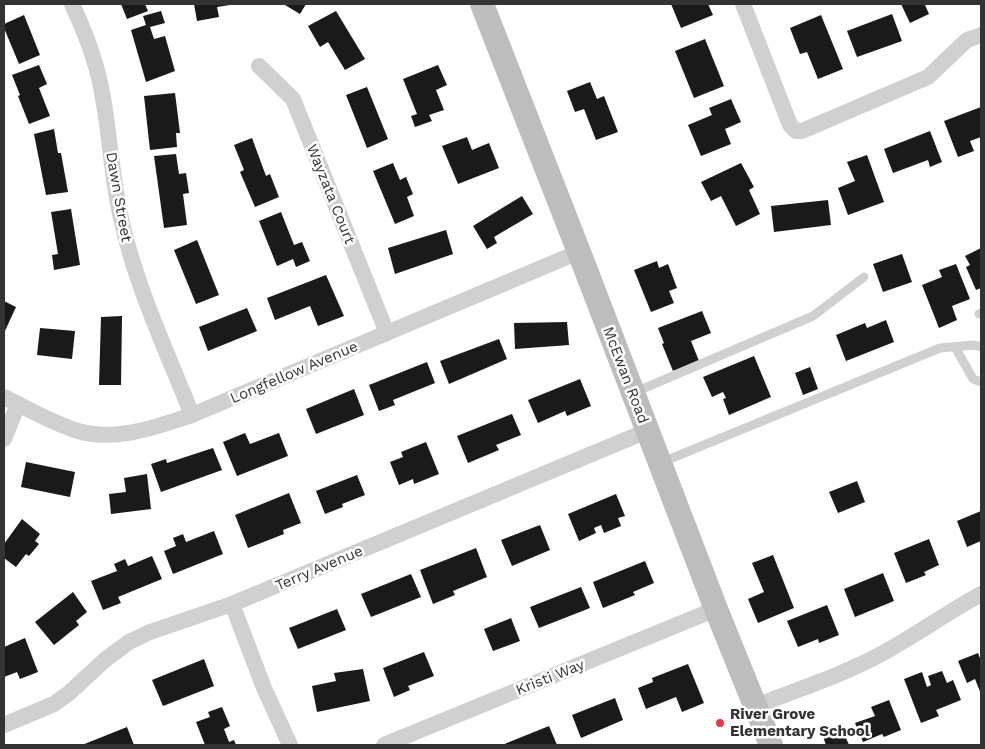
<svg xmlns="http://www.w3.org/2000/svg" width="985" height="749" font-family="'Work Sans',sans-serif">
  <rect width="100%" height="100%" fill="#fff"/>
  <g fill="#1a1a1a">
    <path d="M121 4H145L148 11 127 19Z"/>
    <path d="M194 4H229L230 5 217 7 219 17 197 21Z"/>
    <path d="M286 4H306L300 14 285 5Z"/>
    <path d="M671 4H708L713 15 681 28Z"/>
    <path d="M901 4H928L925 5 929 14 910 23Z"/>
    <path d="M161 11 165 23 150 27 154 39 165 36 175 71 146 82 131 30 146 25 143 16Z"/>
    <path d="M336 11 365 59 345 70 328 42 320 47 308 26Z"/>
    <path d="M892 14 902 41 857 57 847 31Z"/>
    <path d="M24 15 40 55 19 64 4 28V24Z"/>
    <path d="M821 15 843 69 818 79 807 52 800 54 790 28Z"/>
    <path d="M705 39 724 86 694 98 675 51Z"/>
    <path d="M39 65 47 84 39 88 50 116 29 124 18 96 20 95 12 75Z"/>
    <path d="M438 65 447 85 436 90 444 110 429 115 432 121 415 127 411 116 417 114 403 79Z"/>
    <path d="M590 82 597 99 604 96 618 132 596 140 584 109 575 112 567 91Z"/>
    <path d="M367 87 388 139 367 148 346 95Z"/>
    <path d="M175 93 180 133H176L177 147 150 150 144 96Z"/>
    <path d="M731 99 741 122 725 129 731 144 701 156 688 125 712 115 709 108Z"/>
    <path d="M981 107V137L970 141 974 151 958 157 944 121Z"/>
    <path d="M54 129 58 153H61L68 192 46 195 34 134Z"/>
    <path d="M930 131 942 162 930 167 928 160 893 173 884 149Z"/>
    <path d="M467 137 472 150 489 143 499 168 458 184 442 146Z"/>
    <path d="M252 138 266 176 270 174 279 197 255 207 240 172 244 170 234 145Z"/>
    <path d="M176 154 179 174 186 173 189 193 183 194 187 225 164 228 154 156Z"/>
    <path d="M867 155 884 202 848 215 838 188 855 181 847 162Z"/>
    <path d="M393 163 400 180 406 177 413 194 407 197 414 216 395 224 373 171Z"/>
    <path d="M741 163 754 187 749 190 760 214 736 226 721 196 711 201 701 182Z"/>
    <path d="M522 196 533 214 494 237 497 243 487 249 473 226Z"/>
    <path d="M828 200 831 225 774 232 771 206Z"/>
    <path d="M71 209 80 265 54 270 52 255 58 254 51 212Z"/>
    <path d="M281 212 294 245 302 242 310 261 296 267 293 259 277 266 259 221Z"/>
    <path d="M446 230 453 254 395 274 388 248Z"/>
    <path d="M197 240 219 295 196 304 174 250Z"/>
    <path d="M981 248V288L976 290 966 267 970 265 965 256Z"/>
    <path d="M902 254 912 282 883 292 873 264Z"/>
    <path d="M657 261 659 268 668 264 677 288 669 291 674 303 651 312 634 270Z"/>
    <path d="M956 264 970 299 952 306 957 320 939 328 922 285 942 277 939 270Z"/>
    <path d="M326 275 344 316 318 326 310 306 275 320 267 298Z"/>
    <path d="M4 301 16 307 4 333Z"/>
    <path d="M247 308 257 331 208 351 199 327Z"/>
    <path d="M702 311 711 333 691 341 699 361 673 371 662 344 664 343 658 328Z"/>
    <path d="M122 316 121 385H99L101 317Z"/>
    <path d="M886 320 894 342 846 361 836 335 865 323 867 328Z"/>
    <path d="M567 322 569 345 515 349 514 323Z"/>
    <path d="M40 328 75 331 72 359 37 355Z"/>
    <path d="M499 339 507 359 449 384 440 361Z"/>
    <path d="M754 356 771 397 729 415 723 399 726 398 723 392 712 397 703 377Z"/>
    <path d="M427 362 435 383 393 400 395 405 379 411 369 385Z"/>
    <path d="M810 367 818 389 803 395 795 373Z"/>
    <path d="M580 379 591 406 567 416 565 411 538 423 528 400Z"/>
    <path d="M354 389 364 415 316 434 306 409Z"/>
    <path d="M512 414 521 435 496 445 499 450 468 463 457 436Z"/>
    <path d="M245 433 250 444 279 433 288 456 237 476 223 442Z"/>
    <path d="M426 442 439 474 414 484 413 479 399 485 390 462 403 457 401 452Z"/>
    <path d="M213 448 222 470 161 492 151 464 166 459 167 463Z"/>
    <path d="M26 462 75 472 70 497 21 487Z"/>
    <path d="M147 474 151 509 111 514 109 494 126 492 124 478Z"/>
    <path d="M357 475 365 495 342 504 343 507 325 514 316 491Z"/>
    <path d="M857 481 865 502 838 513 829 492Z"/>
    <path d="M289 493 301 523 283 530 284 534 248 548 235 515Z"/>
    <path d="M616 494 625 516 618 518 621 526 604 533 601 525 594 528 596 533 579 541 568 514Z"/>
    <path d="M981 511V541L967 547 957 521Z"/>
    <path d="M22 519 40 534 35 541 39 544 29 556 26 554 16 567 4 558V544Z"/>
    <path d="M540 525 550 550 512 566 501 540Z"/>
    <path d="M214 531 223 554 173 574 164 551 176 546 173 538 183 534 186 542Z"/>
    <path d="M929 539 939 565 924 572 926 575 906 583 894 553Z"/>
    <path d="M476 548 487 577 453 591 455 595 433 604 420 570Z"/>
    <path d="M773 555 794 608 758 623 748 599 764 592 752 563Z"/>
    <path d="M152 556 162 579 118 597 121 603 103 610 91 581 117 571 114 564 125 559 128 566Z"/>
    <path d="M645 561 654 583 633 592 635 595 603 608 593 582Z"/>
    <path d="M883 573 894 601 855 617 844 589Z"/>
    <path d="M411 574 421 597 371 617 361 594Z"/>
    <path d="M581 587 590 608 539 628 530 607Z"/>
    <path d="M73 592 87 612 76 621 79 625 54 645 35 622Z"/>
    <path d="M827 605 839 635 819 643 818 639 798 647 787 621Z"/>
    <path d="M337 609 346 630 298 649 289 628Z"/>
    <path d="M511 618 520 641 493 651 484 629Z"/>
    <path d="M25 638 38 672 20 679 17 672 4 677V647Z"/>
    <path d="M424 652 434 676 408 686 410 690 394 697 383 668Z"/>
    <path d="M978 653 981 661V694L975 679 967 683 958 661Z"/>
    <path d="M204 659 214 686 163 706 152 680Z"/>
    <path d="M688 664 704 703 682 712 676 697 646 709 638 688 653 682 652 678Z"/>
    <path d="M363 669 370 701 317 712 312 686 336 681 334 673Z"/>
    <path d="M942 671 947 683 953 680 961 700 936 710 939 716 921 723 904 679 922 672 927 687 931 685 928 676Z"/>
    <path d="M615 698 623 720 581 738 572 715Z"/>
    <path d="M889 700 901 730 884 737 882 734 863 742 855 723 875 716 871 707Z"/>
    <path d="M222 707 230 726 224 729 229 742 234 740 236 745H205L196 722 210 717 208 712Z"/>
    <path d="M549 726 557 745H502Z"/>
    <path d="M841 726 849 745H826L822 734Z"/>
    <path d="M127 727 134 745H82Z"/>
  </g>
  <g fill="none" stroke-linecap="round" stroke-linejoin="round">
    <g stroke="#d0d0d0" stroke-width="9">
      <path d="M979 314 981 313"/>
      <path d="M955 347 973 379 981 382"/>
      <path d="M633 393 813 316 864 277"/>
      <path d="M660 463 940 348 974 345 981 347"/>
    </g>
    <g stroke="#d0d0d0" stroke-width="16">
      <path d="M72 4C86 34 98 65 103 98 110 137 112 179 121 218 135 284 167 352 192 415"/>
      <path d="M743 4 790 125 796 131H802L928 77 967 40 981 35"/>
      <path d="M259 66 293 99 387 333"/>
      <path d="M4 397C28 409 52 423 78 431 116 442 156 427 192 415L579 252"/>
      <path d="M4 439 18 404"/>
      <path d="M232 604 264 688 290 745"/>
      <path d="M756 706C798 689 843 675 883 653 916 635 948 612 981 594"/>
      <path d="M4 725 54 704 69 693 106 659 129 642 150 632 232 604 647 431"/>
      <path d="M384 745 716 609"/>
    </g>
    <path stroke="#bdbdbd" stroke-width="24" d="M482 4 579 252 716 609 771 745"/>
  </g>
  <circle fill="#e63946" stroke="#fff" stroke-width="2" cx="720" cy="723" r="5"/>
  <g text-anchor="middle" stroke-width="5" stroke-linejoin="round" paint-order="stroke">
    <g font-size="15" fill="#333" stroke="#fff">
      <text transform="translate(331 194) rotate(68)" y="5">Wayzata Court</text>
      <text transform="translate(119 197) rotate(80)" y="5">Dawn Street</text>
      <text transform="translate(294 372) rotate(-23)" y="5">Longfellow Avenue</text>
      <text transform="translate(626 375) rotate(69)" y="5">McEwan Road</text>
      <text transform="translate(319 568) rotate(-23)" y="5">Terry Avenue</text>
      <text transform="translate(550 677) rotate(-22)" y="5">Kristi Way</text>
    </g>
    <g font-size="15" font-weight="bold" fill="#333" stroke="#fff" text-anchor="start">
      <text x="730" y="719">River Grove<tspan x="730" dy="17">Elementary School</tspan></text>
    </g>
  </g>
  <rect width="985" height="749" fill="none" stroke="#333333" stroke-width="10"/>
</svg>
